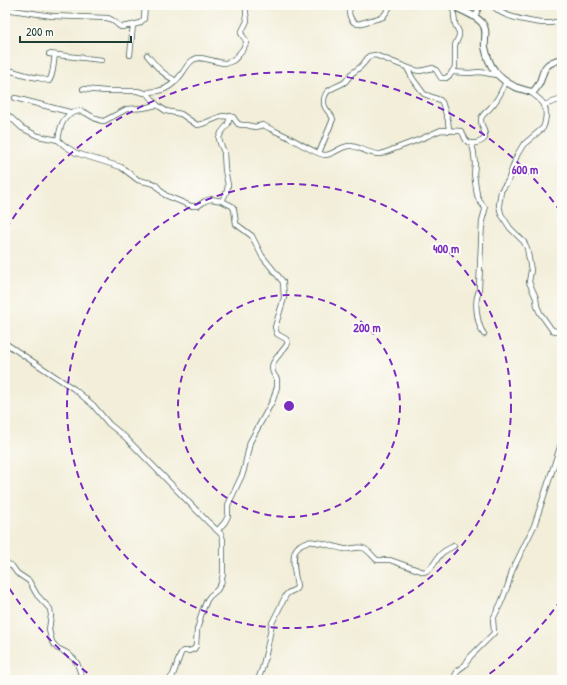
<svg xmlns="http://www.w3.org/2000/svg" width="567" height="685" font-family="'Patrick Hand',sans-serif">
  <rect width="100%" height="100%" fill="#fdfcf7"/>
  <filter id="ink" filterUnits="userSpaceOnUse"><feTurbulence type="fractalNoise" baseFrequency=".025" numOctaves="2"/><feDisplacementMap in="SourceGraphic" scale="8" xChannelSelector="R" yChannelSelector="G"/><feConvolveMatrix kernelMatrix="1 2 1 2 8 2 1 2 1" color-interpolation-filters="sRGB"/></filter>
  <filter id="wash" filterUnits="userSpaceOnUse"><feTurbulence type="fractalNoise" baseFrequency=".012" numOctaves="4" result="noise"/><feDisplacementMap in="SourceGraphic" scale="16" xChannelSelector="R" yChannelSelector="G"/><feGaussianBlur stdDeviation="0.9" result="paint"/><feColorMatrix in="noise" values="0 0 0 0 0 0 0 0 0 0 0 0 0 0 0 0 0 1.4 0 .05"/><feComposite in="paint" operator="in"/></filter>
  <g filter="url(#wash)">
    <rect width="100%" height="100%" fill="#f2eed9"/>
  </g>
  <g filter="url(#ink)">
    <g fill="none" stroke-linecap="round" stroke-linejoin="round">
      <g stroke="#3f584d" stroke-width="6">
        <g id="street">
          <path d="M352 5C346 11 350 22 358 24L383 17 391 5"/>
          <path d="M492 5C495 8 498 11 502 13 512 18 545 26 555 22"/>
          <path d="M5 9 52 16 107 18C114 19 115 24 121 27L133 25"/>
          <path d="M475 17 480 5"/>
          <path d="M49 54 102 60"/>
          <path d="M130 55 133 25 140 23 144 19 145 5"/>
          <path d="M147 55C157 67 162 74 176 81"/>
          <path d="M407 68 413 79 424 94 440 100 442 102 448 120 449 131"/>
          <path d="M452 72 469 73 480 72 497 75"/>
          <path d="M5 76 6 72 8 70 33 77 39 78 49 81C54 74 53 64 55 55"/>
          <path d="M83 89 106 91H137L149 94"/>
          <path d="M530 92C534 95 542 100 544 105 547 111 546 122 543 128L523 145 517 155 508 181 501 191 499 205 501 214 510 228 524 242 527 248 531 270 529 282 536 298 537 306 540 313 552 330 556 331H562"/>
          <path d="M15 98 73 113"/>
          <path d="M157 105 149 95V92C152 91 155 92 158 91 169 89 177 81 183 72 186 68 188 63 193 60 203 53 221 68 232 61 235 60 237 57 239 54 241 51 247 45 246 41 245 38 242 36 241 33L247 21 246 13V5"/>
          <path d="M544 105 562 99"/>
          <path d="M5 114 9 116 22 128 38 136 58 140 65 146 76 153 121 167 138 180 155 184 165 195 191 206H198L205 201 211 199 222 201 232 206 234 209 236 224 252 236 262 256 283 282 284 298 275 327 277 334 286 339 288 343C280 357 264 363 277 379V387L273 400 250 442 245 465 243 473 228 505V516L225 522 218 530"/>
          <path d="M58 140C60 128 62 116 75 112 78 111 81 111 84 112 91 115 96 121 104 121L127 109 143 108 157 105 166 111 181 114 197 125 202 124 222 116 233 117 238 124 242 125H247L255 127 263 125C270 129 278 132 286 136 293 139 317 155 325 155 334 155 341 145 351 146 361 147 370 155 381 154L423 138 441 130 461 131C465 135 463 136 466 140 470 146 481 143 485 138 486 130 480 125 481 119 482 114 488 111 491 107 498 100 502 90 506 82"/>
          <path d="M471 143 473 148 474 154 475 164 474 174 477 195 479 200 485 208V210L482 221 479 288C479 291 478 294 477 297 475 307 478 327 484 334"/>
          <path d="M319 153 333 119C331 112 324 110 324 103 323 88 336 88 345 82 347 80 349 77 351 74 355 71 360 68 363 64 365 62 367 59 369 56L375 55 414 70 420 71 433 68 436 70 441 78H446L450 75 455 67V45L459 36V32L455 24 453 6"/>
          <path d="M222 201 227 191 228 185 225 170 224 152 220 143 219 138 221 133 228 124 230 116"/>
          <path d="M5 343 74 389 93 405 109 424 125 437 208 522 221 534 223 540V574L221 584 217 590 210 596 207 600 202 612 197 630 196 646 194 649 189 651H183L181 653 173 675 169 680"/>
          <path d="M5 562 12 566 17 573 29 581 37 595 50 609 51 615 49 630 52 642 57 648 67 653 74 659 77 663 83 680"/>
          <path d="M258 680 262 669 267 649 272 623 286 595 288 593 296 589 297 587C296 577 290 556 297 548 308 534 331 547 344 549 351 550 357 546 363 548 369 550 373 557 377 560H390L424 572C432 570 435 561 440 555 443 551 450 548 454 546"/>
          <path d="M456 680 455 676 458 670 465 665 470 657 494 633 493 619 501 603 508 585 512 571 534 526 562 441"/>
        </g>
      </g>
      <g stroke="#3f584d" stroke-width="8">
        <path id="secondary" d="M450 5C459 9 476 15 482 23 488 30 484 38 485 47 489 67 497 78 515 87 521 89 527 91 533 92 548 78 535 65 562 59"/>
      </g>
      <use href="#street" stroke="#fff" stroke-width="4.5"/>
      <use href="#secondary" stroke="#fff" stroke-width="6"/>
    </g>
  </g>
  <g fill="none" stroke="#7b2cbf" stroke-width="2" stroke-dasharray="7 5">
    <circle cx="289" cy="406" r="111"/>
    <circle cx="289" cy="406" r="222"/>
    <path d="M561 600A334 334 0 0 1 481 680M97 680A334 334 0 0 1 6 583M6 229A334 334 0 0 1 561 212"/>
  </g>
  <circle cx="289" cy="406" r="6" fill="#7b2cbf" stroke="#fdfcf7" stroke-width="2"/>
  <g font-size="12" text-anchor="middle" font-weight="bold" fill="#7b2cbf" stroke="#fdfcf7" stroke-width="4" stroke-linejoin="round" paint-order="stroke">
    <text x="525" y="174">600 m</text>
    <text x="446" y="253">400 m</text>
    <text x="367" y="332">200 m</text>
  </g>
  <rect width="567" height="685" fill="none" stroke="#fdfcf7" stroke-width="20"/>
  <path d="M20 36v6h111v-6" fill="none" stroke="#1f3d34" stroke-width="2"/>
  <text x="26" y="36" font-size="12" fill="#1f3d34" stroke="#fdfcf7" stroke-width="3" paint-order="stroke">200 m</text>
</svg>
